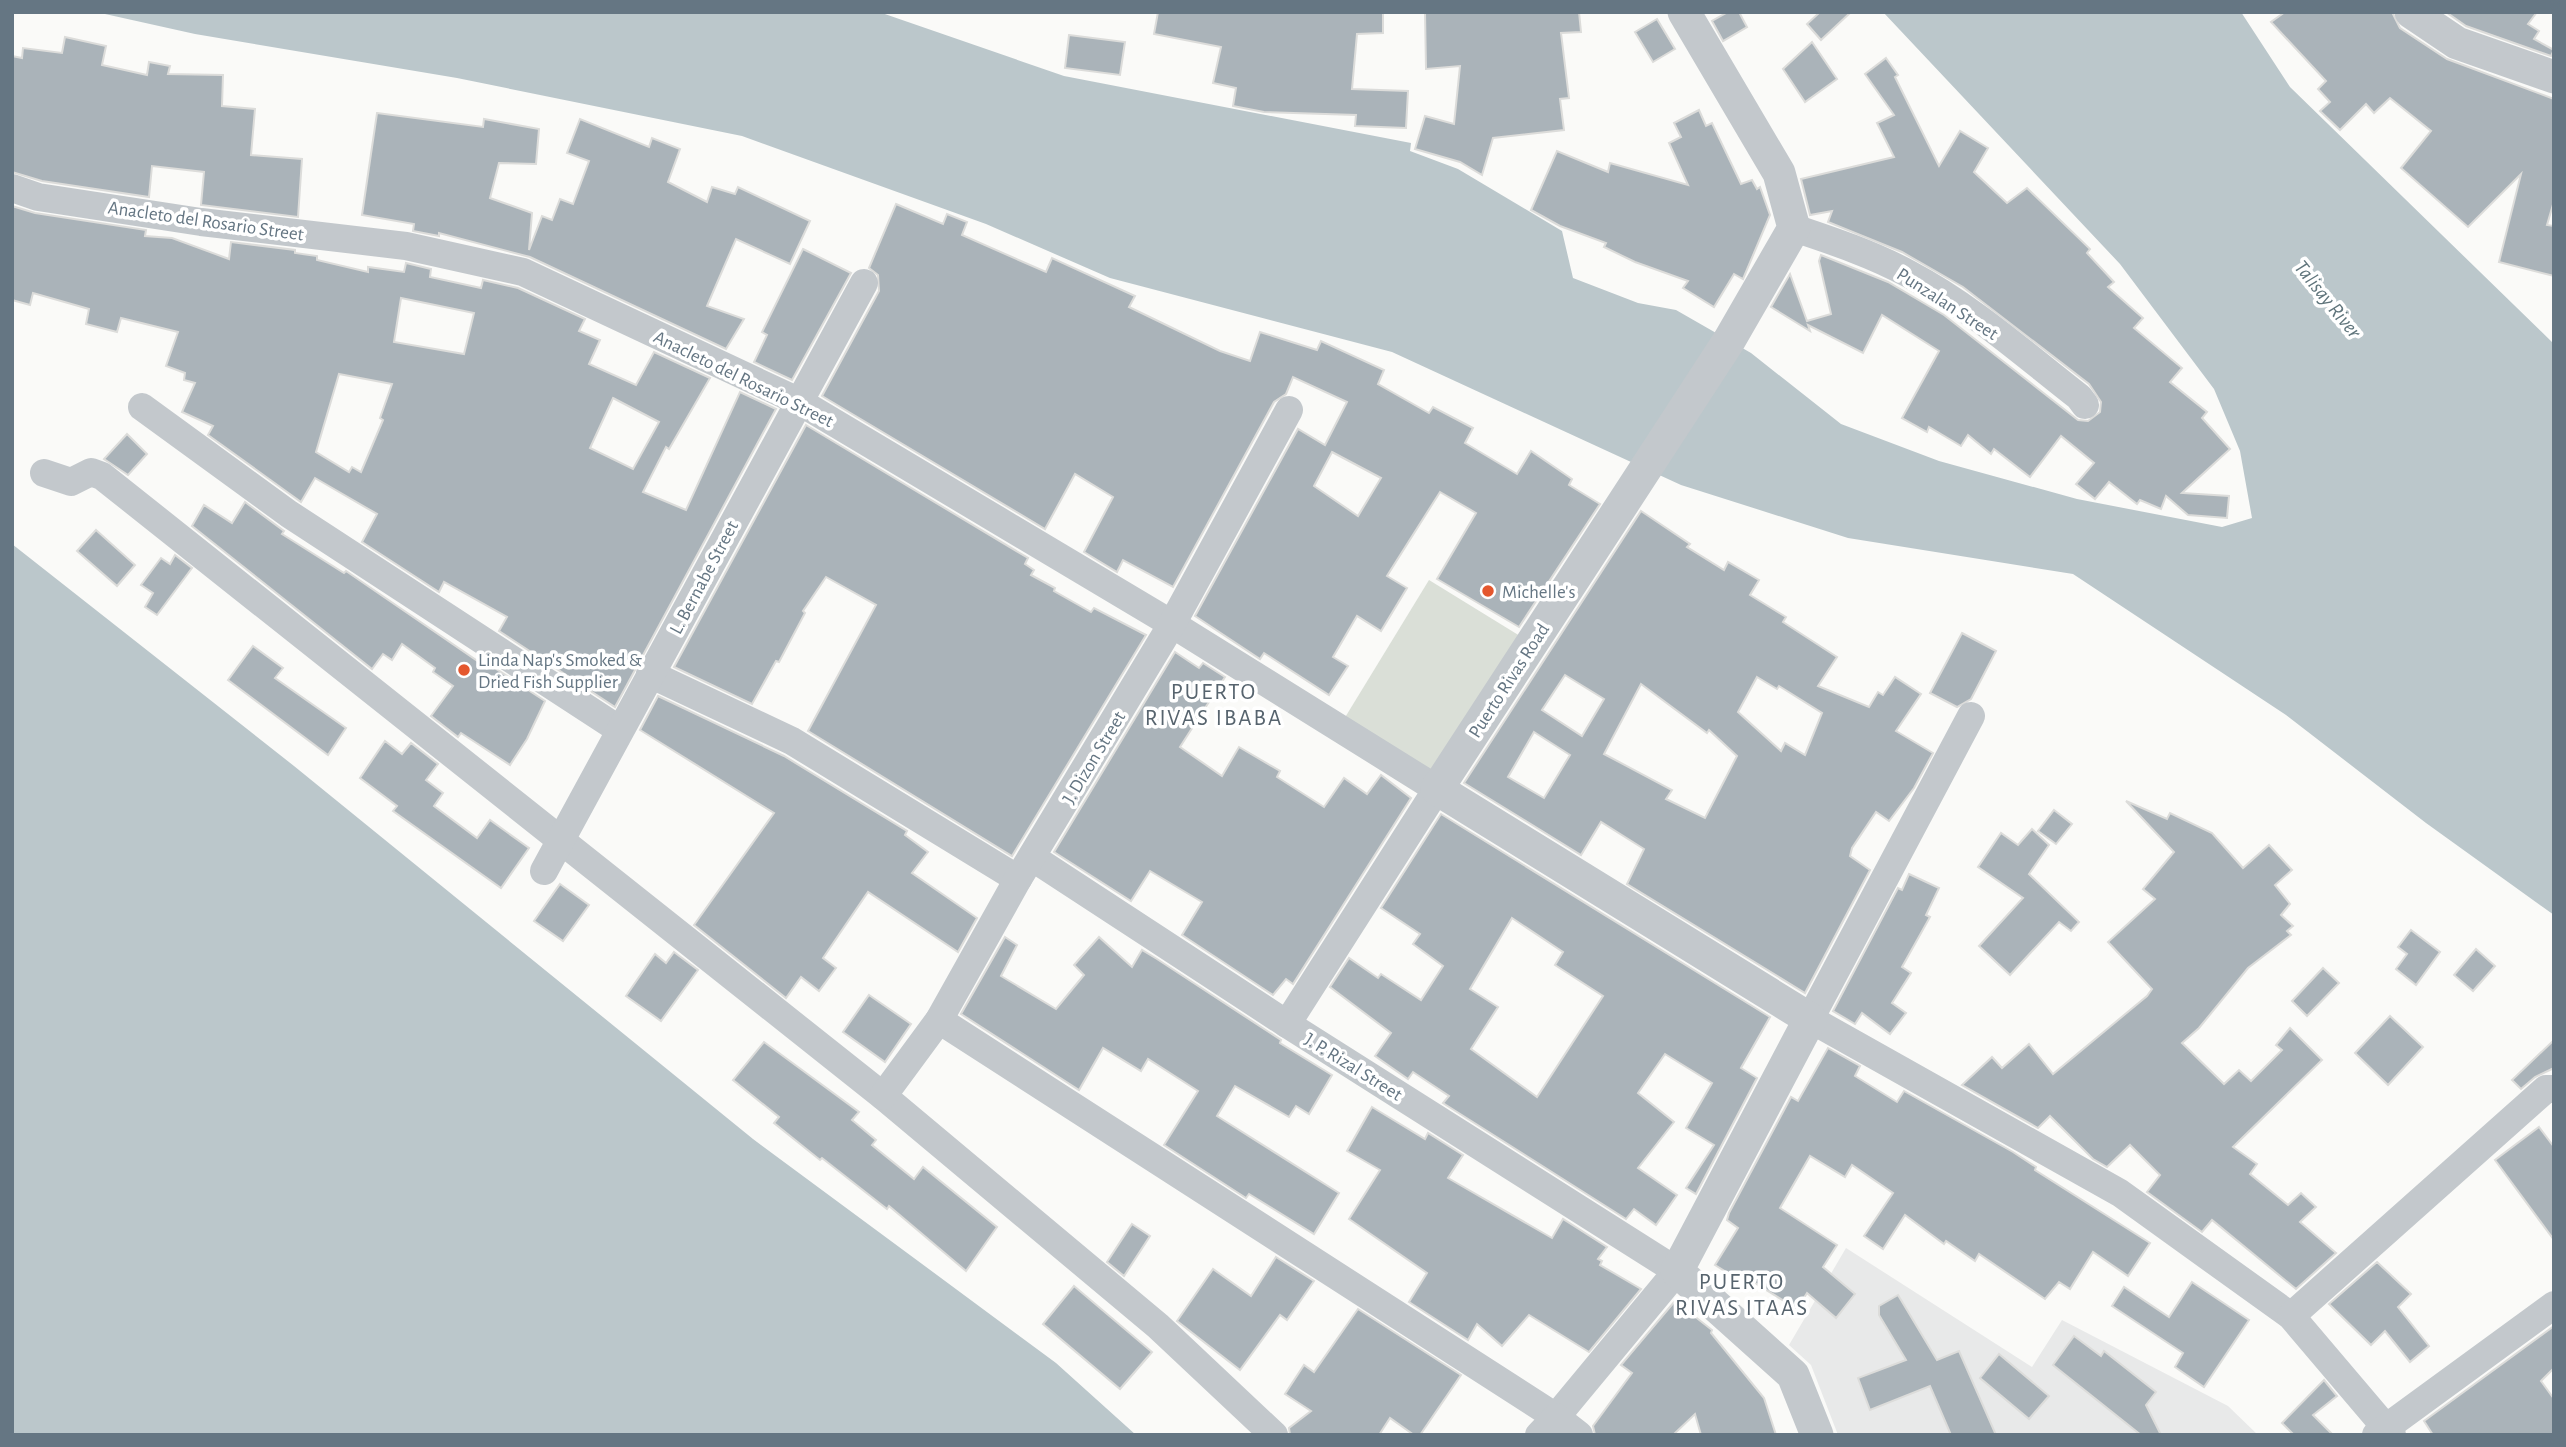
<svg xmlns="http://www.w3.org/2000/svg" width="2566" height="1447" font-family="'Alegreya Sans',sans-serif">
  <rect width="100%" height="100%" fill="#fafaf8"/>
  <path fill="#e8e9e9" d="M1846 1248 2032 1367 2062 1320 2228 1406 2258 1435H1838L1811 1365 1789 1345Z"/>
  <path fill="#dadfd7" d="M1429 580 1520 636 1433 780 1341 724Z"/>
  <g fill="#bbc7cb">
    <path d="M96 12H879L1064 76 1411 143 1410 151 1458 169 1562 231 1573 278 1638 303 1676 310 1751 353 1841 424 1939 461 2077 499 2222 527 2252 518 2240 451 2214 389 2120 264 1883 12H2241L2290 87 2554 344V915L2426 823 2286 715 2073 574 1848 538 1681 485 1392 352 1110 278 986 224 742 136 457 78 195 34Z"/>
    <path d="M12 544 294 766 753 1139 1056 1363 1136 1435H12Z"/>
  </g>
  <g fill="#aab3b9" stroke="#dcdcda" stroke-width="2" fill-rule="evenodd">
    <path d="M1158 12H1383V33L1357 34 1352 89 1408 91 1406 128 1355 126 1356 115 1264 112 1233 106 1236 88 1213 83 1221 47 1154 34Z"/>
    <path d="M1425 12H1579L1581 32 1561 33 1569 98 1560 99 1564 130 1493 138 1482 175 1460 162 1415 149 1425 116 1454 124 1460 66 1426 69Z"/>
    <path d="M1728 12H1739L1747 27 1723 41 1712 21Z"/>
    <path d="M1820 12H1851L1821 40 1807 24Z"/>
    <path d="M2285 12H2392L2400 28 2447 59 2554 99V201L2547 225 2554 226V276L2499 262 2521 174 2468 227 2401 168 2431 131 2390 98 2374 113 2366 104 2340 130 2320 111 2330 102 2318 89 2326 81 2271 22Z"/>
    <path d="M2446 12H2537L2528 24 2539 31 2534 39 2554 50 2551 56 2466 26Z"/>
    <path d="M1657 19 1675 49 1653 62 1635 32Z"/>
    <path d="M1069 35 1125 42 1120 75 1065 68Z"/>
    <path d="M65 37 106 46 102 65 147 75 149 62 170 66 168 74 223 75 222 106 255 109 251 155 302 159 298 217 201 205 204 172 152 166 149 197 42 181 12 172V56L22 58 23 48 62 53Z"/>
    <path d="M1812 42 1837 79 1805 102 1783 69Z"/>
    <path d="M1886 58 1898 75 1895 77 1939 166 1960 131 1988 148 1974 172 2007 203 2027 188 2090 249 2087 253 2114 282 2108 287 2143 318 2134 328 2182 368 2170 382 2207 412 2202 418 2230 449 2182 493 2229 496 2227 518 2188 515 2166 496 2161 509 2140 500 2137 504 2109 482 2095 499 2076 484 2094 463 2061 436 2030 477 1994 449 1991 454 1968 435 1961 446 1929 427 1927 432 1902 418 1939 351 1882 315 1863 353 1808 325 1810 331 1771 307 1790 274 1807 321 1831 314 1819 261 1821 255 1888 282 1944 315 2078 420 2088 421 2100 412 2101 402 2089 384 1963 287 1902 252 1828 222 1832 211 1810 215 1801 179 1894 157 1877 123 1894 115 1865 74Z"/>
    <path d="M1699 110 1706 126 1712 123 1741 184 1752 180 1757 189 1760 187 1770 215 1743 279 1734 274 1714 307 1683 288 1688 281 1635 262 1604 247 1606 243 1560 226 1531 210 1557 151 1608 172 1610 163 1688 185 1669 143 1681 137 1674 123Z"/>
    <path d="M377 113 483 127 484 119 539 129 536 164 499 163 490 198 532 213 529 250 542 216 552 220 560 199 573 204 589 161 567 153 580 119 649 147 652 138 680 149 668 182 707 202 712 187 735 194 738 187 810 221 790 264 736 239 707 306 744 319 726 349 530 257 439 233V236L413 231 414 224 362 215Z"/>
    <path d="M896 204 943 224 947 214 967 222 962 235 1046 272 1052 258 1135 296 1129 307 1220 351 1250 361 1260 332 1317 350 1321 341 1384 370 1378 384 1429 413 1433 407 1473 428 1465 443 1517 474 1531 451 1572 479 1569 485 1600 504 1519 627 1437 579 1476 513 1440 492 1387 576 1407 588 1381 631 1357 616 1333 657 1348 666 1329 695 1264 653 1260 659 1195 616 1298 429 1325 445 1347 402 1293 377 1286 394 1274 402 1173 587 1123 560 1117 572 1084 552 1113 497 1075 474 1045 529 822 396 879 291 878 275 869 268ZM1332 452 1381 478 1358 516 1314 486Z"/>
    <path d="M12 206 35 213 146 230 145 236 172 238 229 259 231 242 295 250V253L317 256V260L368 272V267L404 272 406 263 431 269 430 277 481 288 483 280 518 288 585 319 579 331 600 340 589 364 636 385 654 352 710 378 669 449 666 447 643 492 686 510 740 392 776 409 615 707 499 631 507 617 444 582 439 592 362 542 377 514 315 478 301 502 208 435 213 426 182 412 195 383 184 380 185 373 166 366 178 332 121 318 117 332 86 324 89 309 33 293 30 305 12 300ZM401 298 474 313 464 354 394 342ZM339 374 392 384 380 418 383 420 361 472 352 467 349 472 316 452ZM613 398 659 422 633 469 590 448Z"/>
    <path d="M803 249 851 273 792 380 754 362 767 335 762 332Z"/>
    <path d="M806 425 1028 558 1025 564 1034 570 1031 575 1055 588 1054 591 1091 612 1094 608 1146 635 1012 856 808 731 876 605 826 577 803 611 805 613 779 662 776 661 752 704 674 667Z"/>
    <path d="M127 434 147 454 128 475 104 459Z"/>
    <path d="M245 502 284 531 282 534 344 573 346 571 482 664 484 661 545 701 527 739 510 765 461 733 458 737 431 716 453 686 433 672 435 668 402 644 392 660 383 654 372 669 192 526 204 505 232 523Z"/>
    <path d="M1641 511 1690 544 1687 547 1724 570 1728 562 1759 580 1750 595 1786 617 1783 622 1837 657 1818 686 1869 707 1878 692 1883 695 1895 677 1921 694 1896 731 1933 753 1914 788 1889 821 1876 812 1852 848 1850 856 1870 870 1805 993 1627 884 1644 849 1601 822 1581 855 1464 783ZM1565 675 1604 699 1582 736 1542 710ZM1757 677 1777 689 1779 686 1822 713 1805 755 1785 743 1781 751 1738 712ZM1641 684 1707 733 1709 730 1737 756 1705 818 1666 799 1672 790 1604 754ZM1534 732 1570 755 1544 798 1508 777Z"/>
    <path d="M96 530 135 565 117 586 77 551Z"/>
    <path d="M175 555 192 568 157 615 145 607 153 593 141 585 161 558 170 564Z"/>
    <path d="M1962 633 1996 651 1971 699 1957 707 1930 693Z"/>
    <path d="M253 646 283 668 275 678 346 728 328 755 228 680Z"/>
    <path d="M1175 652 1199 668 1203 663 1225 677 1180 747 1222 776 1239 747 1280 771 1277 777 1324 807 1344 778 1367 794 1381 775 1411 798 1293 984 1286 979 1273 995 1182 935 1202 902 1150 871 1131 901 1054 852Z"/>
    <path d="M658 696 784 756 907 831 905 835 928 852 912 873 977 918 958 952 868 892 823 958 836 968 819 991 801 977 786 998 694 925 774 813 640 730Z"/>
    <path d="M385 741 402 754 411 743 438 764 426 780 443 793 434 806 477 838 490 820 529 848 501 888 393 811 397 806 360 778Z"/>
    <path d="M2126 801 2167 819 2170 813 2212 833 2243 868 2269 845 2292 870 2275 885 2290 904 2281 915 2293 926 2287 931 2291 935 2248 968 2199 1028 2182 1043 2224 1084 2239 1070 2251 1081 2282 1050 2276 1045 2290 1028 2322 1060 2233 1147 2257 1164 2250 1174 2288 1205 2301 1193 2316 1207 2300 1222 2336 1253 2296 1289 2212 1220 2202 1232 2147 1192 2160 1175 2130 1145 2107 1167 2093 1159 2050 1116 2038 1128 1962 1085 1992 1057 2002 1068 2029 1044 2053 1074 2147 996 2152 989 2108 942 2155 899 2143 889 2174 852Z"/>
    <path d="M2054 810 2072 824 2056 844 2038 831Z"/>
    <path d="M1441 814 1770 1017 1741 1068 1757 1078 1696 1194 1686 1188 1714 1145 1686 1128 1712 1083 1665 1054 1638 1093 1674 1122 1638 1168 1677 1195 1656 1225 1634 1209 1626 1219 1446 1105 1443 1103 1449 1096 1413 1072 1408 1079 1375 1056 1391 1033 1330 987 1349 958 1378 978 1381 974 1421 1000 1443 966 1413 944 1420 934 1381 908ZM1512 918 1563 952 1555 965 1603 996 1537 1097 1471 1049 1498 1007 1470 989Z"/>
    <path d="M2032 829 2049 845 2029 874 2079 922 2071 931 2059 922 2010 975 1979 946 2023 898 1978 867 2001 833 2018 845Z"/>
    <path d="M1909 874 1939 888 1926 915 1930 917 1902 967 1911 973 1892 1003 1906 1013 1890 1034 1862 1013 1855 1024 1833 1011 1898 888 1902 890Z"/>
    <path d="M560 884 589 905 563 941 534 921Z"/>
    <path d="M2411 930 2440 952 2416 985 2396 969 2407 954 2398 947Z"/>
    <path d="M1005 937 1017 945 1001 976 1056 1009 1084 975 1074 965 1099 937 1132 967 1142 950 1157 959 1281 1040 1280 1043 1332 1075 1309 1114 1296 1106 1289 1117 1235 1086 1217 1116 1339 1193 1314 1234 1249 1194 1246 1198 1164 1145 1198 1091 1148 1059 1141 1071 1103 1048 1079 1090 961 1014Z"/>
    <path d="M2476 949 2495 966 2473 991 2454 975Z"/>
    <path d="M674 952 698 970 661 1021 626 996 655 954 666 963Z"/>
    <path d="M2323 968 2339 983 2307 1016 2292 1001Z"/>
    <path d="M869 995 911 1024 885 1062 843 1032Z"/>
    <path d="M2390 1016 2423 1047 2388 1085 2355 1053Z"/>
    <path d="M2554 1040V1068L2535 1077 2521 1089 2512 1080Z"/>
    <path d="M764 1042 859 1112 852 1120 876 1140 872 1145 914 1179 923 1167 997 1227 966 1271 889 1206 887 1209 822 1158 820 1160 774 1123 779 1117 733 1080Z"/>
    <path d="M1828 1048 1860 1066 1855 1076 1897 1102 1904 1091 2013 1152 2036 1167 2035 1170 2150 1243 2128 1276 2093 1252 2070 1289 2059 1282 2045 1299 1979 1254 1975 1261 1946 1241 1944 1244 1905 1215 1883 1249 1864 1236 1893 1193 1852 1165 1845 1177 1810 1156 1780 1208 1837 1245 1823 1267 1855 1294 1836 1318 1807 1293 1797 1309 1750 1280 1747 1285 1715 1265 1738 1228 1727 1220 1729 1213 1791 1097 1798 1101Z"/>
    <path d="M1372 1107 1425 1139 1428 1133 1463 1155 1448 1178 1552 1238 1563 1219 1607 1247 1598 1259 1602 1261 1600 1265 1641 1289 1589 1352 1529 1315 1502 1346 1477 1324 1468 1340 1409 1302 1427 1273 1349 1219 1380 1170 1347 1151Z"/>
    <path d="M2539 1127 2554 1147V1240L2495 1160Z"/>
    <path d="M1132 1224 1150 1236 1124 1276 1107 1262Z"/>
    <path d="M1276 1257 1314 1281 1287 1320 1280 1315 1240 1370 1177 1321 1213 1269 1251 1296Z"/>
    <path d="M2377 1262 2411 1294 2398 1307 2429 1346 2410 1362 2385 1331 2371 1345 2329 1304Z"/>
    <path d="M2192 1282 2249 1320 2204 1387 2175 1367 2183 1353 2112 1306 2124 1287 2169 1317Z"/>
    <path d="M1074 1286 1152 1352 1120 1389 1043 1324Z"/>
    <path d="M1898 1295 1937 1360 1959 1351 1996 1435H1951L1930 1386 1870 1410 1858 1378 1906 1360 1879 1315V1306Z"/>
    <path d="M1675 1301 1712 1330 1711 1333 1764 1398 1776 1435H1701L1695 1414 1673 1435H1595L1593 1426 1632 1373 1621 1365Z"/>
    <path d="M1358 1309 1461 1375 1420 1435H1414L1390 1418 1379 1435H1290L1289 1428 1311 1411 1285 1394 1304 1365 1314 1372Z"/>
    <path d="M2554 1326V1368L2541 1381 2554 1399V1435H2433L2424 1421Z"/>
    <path d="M2074 1336 2101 1356 2104 1351 2156 1392 2146 1405 2161 1435H2141L2053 1365Z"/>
    <path d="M1999 1354 2049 1396 2029 1419 1980 1378Z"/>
    <path d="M2324 1380 2337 1396 2313 1415 2333 1435H2294L2282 1423Z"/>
  </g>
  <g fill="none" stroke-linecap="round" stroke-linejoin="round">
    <g stroke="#c3c8cc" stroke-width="28">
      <path d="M12 188 38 197 201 222 406 246 523 272 798 401 1172 624 1437 789 1287 1024"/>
      <path d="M1794 228C1833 241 1872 254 1909 274 1970 306 2025 355 2079 397L2085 405"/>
      <path d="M142 407 289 514 620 730"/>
      <path d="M44 473 71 482 91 472 102 476 883 1096 1158 1326 1274 1435"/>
      <path d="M650 674 792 741 1018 879"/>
      <path d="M1971 716 1810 1019 2120 1193 2291 1316 2392 1435"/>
      <path d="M544 871 864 283"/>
      <path d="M939 1020 1556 1417 1677 1271 1287 1024 1033 858"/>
      <path d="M883 1096 939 1020 1018 879 1172 624 1289 410"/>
      <path d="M2291 1316 2546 1089H2554"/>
      <path d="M1539 1435 1556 1417 1579 1435"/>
      <path d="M2376 1435 2554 1305"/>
    </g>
    <g stroke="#c3c8cc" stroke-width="33">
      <path d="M1684 12 1779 173 1794 228 1730 339 1437 789 1810 1019 1677 1271 1793 1375 1817 1435"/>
      <path d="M2411 12 2457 43 2554 77"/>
    </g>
  </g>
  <g fill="#e4572e" stroke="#fff" stroke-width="2.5">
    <circle cx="1488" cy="591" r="7"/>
    <circle cx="464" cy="670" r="7"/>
  </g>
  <g text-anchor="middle" stroke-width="7" stroke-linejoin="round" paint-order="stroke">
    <g font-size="19" fill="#657683" stroke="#fff">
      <text transform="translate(206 220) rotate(8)" y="7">Anacleto del Rosario Street</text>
      <text transform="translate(1948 303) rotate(33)" y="7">Punzalan Street</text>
      <text transform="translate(744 378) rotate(26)" y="7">Anacleto del Rosario Street</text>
      <text transform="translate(703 577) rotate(-62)" y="7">L. Bernabe Street</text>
      <text transform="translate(1508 680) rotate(-57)" y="7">Puerto Rivas Road</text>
      <text transform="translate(1093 757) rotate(-59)" y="7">J. Dizon Street</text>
      <text transform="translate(1354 1066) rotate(32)" y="7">J. P. Rizal Street</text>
    </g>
    <g font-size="19" fill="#657683" stroke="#fff" text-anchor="start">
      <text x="1502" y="598">Michelle's</text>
      <text x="478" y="666">Linda Nap's Smoked &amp;<tspan x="478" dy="22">Dried Fish Supplier</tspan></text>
    </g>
    <g font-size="21" font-style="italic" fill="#60757c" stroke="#fff">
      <text transform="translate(2328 299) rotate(51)" y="7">Talisay River</text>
    </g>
    <g font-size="23" letter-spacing="2" fill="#57646e" stroke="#fff">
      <text x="1214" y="699">PUERTO<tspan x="1214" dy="26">RIVAS IBABA</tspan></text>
      <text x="1742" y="1289">PUERTO<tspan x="1742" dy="26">RIVAS ITAAS</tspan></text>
    </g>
  </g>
  <rect width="2566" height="1447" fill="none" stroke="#657683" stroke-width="28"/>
</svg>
